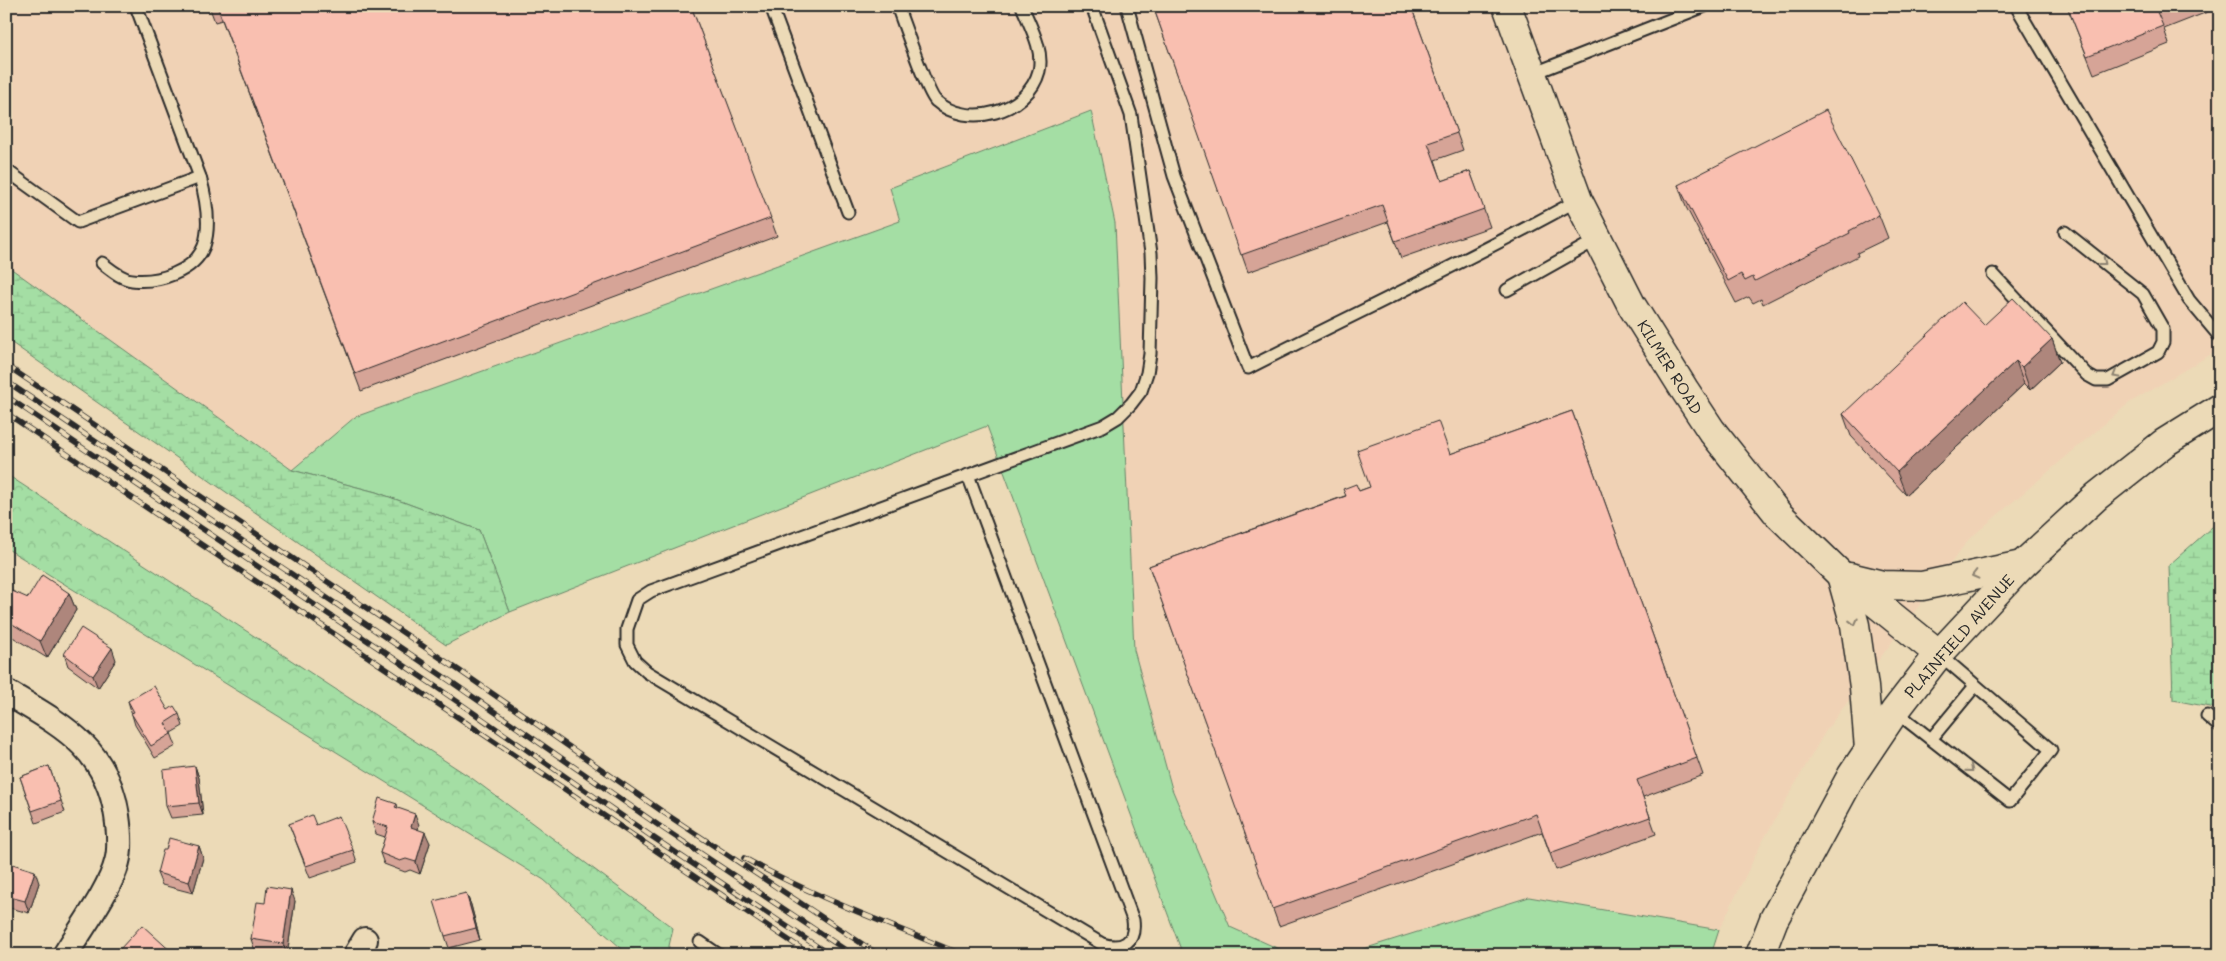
<svg xmlns="http://www.w3.org/2000/svg" width="2226" height="961" font-family="Mali,sans-serif">
  <defs>
    <pattern id="forest-crowns" width="20" height="18" patternUnits="userSpaceOnUse" patternTransform="scale(1.25)"><rect width="20" height="18" fill="#a4dea4"/><path d="M2 6a3 3 0 1 1 6 0M12 15a3 3 0 1 1 6 0" fill="none" stroke="#8dbf8d"/></pattern>
    <pattern id="wetland-marsh" width="20" height="14" patternUnits="userSpaceOnUse" patternTransform="scale(1.25)"><rect width="20" height="14" fill="#a4dea4"/><path d="M1 5h8M5 5V1M11 12h8M15 12V8" fill="none" stroke="#8dbf8d"/></pattern>
  </defs>
  <rect width="100%" height="100%" fill="#ecdab7"/>
  <filter id="ink" filterUnits="userSpaceOnUse"><feTurbulence type="fractalNoise" baseFrequency=".02" numOctaves="2"/><feDisplacementMap in="SourceGraphic" scale="10" xChannelSelector="R" yChannelSelector="G"/><feConvolveMatrix kernelMatrix="1 2 1 2 8 2 1 2 1" color-interpolation-filters="sRGB"/></filter>
  <g filter="url(#ink)">
    <path fill="#f0d2b5" d="M6 6H2220V349L2129 403 1968 540 1825 732 1761 844 1719 930 1529 897 1360 950 1288 953 1230 928 1172 789 1134 650 1115 223 1091 111 890 188 901 221 355 417 292 470 6 265Z"/>
    <path fill="#a4dea4" stroke="#688468" d="M1091 111 1115 223 1134 650 1172 789 1230 927 1288 953 1360 950 1529 897 1719 930 1711 955H1183L987 426 510 612 479 530 376 492 292 470 355 417 900 221 890 188Z"/>
    <path fill="url(#forest-crowns)" stroke="#688468" d="M6 474 473 779 673 928 667 955H629L544 880 6 548Z"/>
    <g fill="url(#wetland-marsh)" stroke="#688468">
      <path d="M6 265 292 470 376 492 479 530 510 612 446 645 6 339Z"/>
      <path d="M2220 520V709L2173 700 2169 565Z"/>
    </g>
    <g fill="none" stroke-linecap="round" stroke-linejoin="round">
      <g stroke="#2b2b2b" stroke-width="15">
        <g id="lane">
          <path d="M771 6 848 212"/>
          <path d="M897 6C903 21 928 95 936 101 967 129 1028 113 1039 71 1044 50 1030 26 1022 6"/>
          <path d="M1127 6 1174 176 1248 368C1358 312 1470 260 1578 200"/>
          <path d="M2016 6 2189 300 2220 337"/>
          <path d="M1532 74 1705 6"/>
          <path d="M6 170 78 222 200 177 136 6"/>
          <path d="M102 263C110 269 121 279 132 280 158 283 194 272 204 246 211 225 206 198 200 177"/>
          <path d="M1993 274 2087 375 2096 380H2108L2158 352 2163 342V329L2143 294 2065 232"/>
          <path d="M1507 290 1598 239"/>
          <path d="M968 475 1133 920C1136 943 1122 950 1102 944L647 672 635 661 627 645V629L637 600 651 591 1103 426 1118 417 1131 404 1141 391 1147 373 1150 354 1152 278 1151 253 1131 115 1092 6"/>
          <path d="M1895 711 2010 801 2051 750 1939 654"/>
          <path d="M2207 716 2220 727"/>
          <path d="M1932 738 1975 686"/>
          <path d="M700 942 719 955"/>
        </g>
      </g>
      <g stroke="#2b2b2b" stroke-width="28">
        <g id="street">
          <path d="M6 692C61 725 107 747 117 816 119 830 121 848 117 862 111 888 80 930 65 955"/>
          <path d="M356 955 365 940"/>
        </g>
      </g>
      <g stroke="#2b2b2b" stroke-width="31">
        <g id="secondary">
          <path d="M1507 6 1578 200 1632 306 1684 389 1711 430 1778 514 1841 575 1939 654"/>
          <path d="M1841 575 1855 625 1864 687 1869 749"/>
          <path d="M1850 577 1883 585 1922 586 2022 565"/>
          <path d="M1760 955 1774 919 1852 775 1895 711 1939 654 2022 565 2097 496 2164 443 2220 408"/>
        </g>
      </g>
      <use href="#lane" stroke="#ecdab7" stroke-width="11"/>
      <use href="#street" stroke="#ecdab7" stroke-width="24"/>
      <use href="#secondary" stroke="#ecdab7" stroke-width="28"/>
      <g stroke="#2b2b2b" stroke-width="5.5">
        <g id="rail">
          <path d="M6 365 460 671 666 814 879 955"/>
          <path d="M6 381 453 683 658 825 853 955"/>
          <path d="M6 396 445 693 651 836 830 955"/>
          <path d="M6 413 811 955"/>
          <path d="M744 858C814 897 889 924 963 955"/>
        </g>
      </g>
      <use href="#rail" stroke="#ecdab7" stroke-width="4" stroke-dasharray="11" stroke-linecap="butt"/>
    </g>
    <g fill="#d6a497" stroke="#2b2b2b">
      <path d="M209 6H691L777 236 361 391 222 20 215 22Z"/>
      <path d="M1153 6H1411L1463 150 1435 160 1442 181 1470 171 1490 227 1401 258 1388 222 1248 272Z"/>
      <path d="M2067 6H2220V7L2164 29 2169 44 2094 74Z"/>
      <path d="M1678 185 1879 215 1888 238 1857 253 1858 256 1763 304 1761 299 1753 303 1749 297 1736 303 1686 207Z"/>
      <path d="M1984 325 2052 339 2060 362 2030 390 2024 384 1906 495 1851 436 1843 414Z"/>
      <path d="M1572 411 1703 775 1643 797 1656 834 1556 870 1542 832 1279 926 1149 566 1370 487 1450 454Z"/>
      <path d="M69 593 76 610 47 658 6 633V601L28 598Z"/>
      <path d="M64 654 116 660 98 688 68 666Z"/>
      <path d="M128 701 179 714 183 726 171 733 176 746 155 758 135 725Z"/>
      <path d="M49 766 65 812 36 823 20 777Z"/>
      <path d="M195 766 199 778 203 815 171 818 166 806Z"/>
      <path d="M397 804 398 808 419 825 418 829 430 843 420 874 410 870 405 872 384 864 380 853 385 837 376 834 372 822Z"/>
      <path d="M289 824 316 825 353 850 357 862 310 878Z"/>
      <path d="M199 846 203 858 193 893 162 885 157 873 166 850Z"/>
      <path d="M6 862 39 883 29 913 6 907Z"/>
      <path d="M466 893 471 905 480 940 449 948 445 936Z"/>
      <path d="M295 901 287 955H281L255 951 251 939 265 903Z"/>
      <path d="M120 949 175 955H123Z"/>
    </g>
    <g fill="#ae867b" stroke="#2b2b2b">
      <path d="M2052 339 2060 362 2030 390 2022 367Z"/>
      <path d="M2016 361 2024 384 1906 495 1897 472Z"/>
      <path d="M69 593 76 610 47 658 40 641Z"/>
      <path d="M112 648 116 660 98 688 93 676Z"/>
      <path d="M6 742 10 754 6 761Z"/>
      <path d="M195 766 199 778 203 815 199 803Z"/>
      <path d="M415 814 419 825 415 839 411 827Z"/>
      <path d="M425 832 430 843 420 874 416 862Z"/>
      <path d="M199 846 203 858 193 893 189 882Z"/>
      <path d="M35 871 39 883 29 913 25 901Z"/>
      <path d="M291 890 295 901 287 955 283 944Z"/>
      <path d="M466 893 471 905 480 940 476 928Z"/>
    </g>
    <g fill="#f9bfb0" stroke="#2b2b2b">
      <path d="M217 6H691L771 218 355 374Z"/>
      <path d="M1153 6H1411L1457 133 1428 143 1442 181 1470 171 1484 209 1395 241 1382 205 1241 255Z"/>
      <path d="M2067 6H2173L2157 12 2163 26 2087 56Z"/>
      <path d="M1826 110 1879 215 1849 231 1850 233 1755 281 1753 277 1745 281 1741 274 1728 281 1678 185Z"/>
      <path d="M2013 298 2052 339 2022 367 2016 361 1897 472 1843 414 1962 302 1984 325Z"/>
      <path d="M1572 411 1697 758 1637 780 1650 817 1550 853 1536 814 1272 909 1149 566 1346 496 1343 489 1356 484 1359 491 1370 487 1357 450 1438 421 1450 454Z"/>
      <path d="M42 575 69 593 40 641 6 620V601L12 591 28 598Z"/>
      <path d="M81 628 112 648 93 676 64 654Z"/>
      <path d="M154 686 168 710 174 706 179 714 165 723 171 734 151 746 131 713 134 712 128 701Z"/>
      <path d="M49 766 61 801 32 811 20 777Z"/>
      <path d="M195 766 199 803 166 806 163 770Z"/>
      <path d="M379 798 397 804 395 807 415 814 411 827 425 832 416 862 406 859 400 861 380 853 388 827 372 822Z"/>
      <path d="M312 815 316 825 339 816 353 850 306 866 289 824Z"/>
      <path d="M169 838 199 846 189 882 157 873 163 850H166Z"/>
      <path d="M6 862 35 871 25 901 6 896Z"/>
      <path d="M267 886 291 890 283 944 251 939 257 902 265 903Z"/>
      <path d="M466 893 476 928 445 936 434 901Z"/>
      <path d="M142 925 175 955H127L120 949Z"/>
    </g>
    <defs><path id="oneway-chevron" d="M-2-3.5L2.5 0L-2 3.5" fill="none" stroke-width="1.6" stroke-linecap="round" stroke-linejoin="round" transform="scale(1.25)"/></defs>
    <g stroke="#8c8271">
      <use href="#oneway-chevron" transform="translate(2103 262) rotate(38)"/>
      <use href="#oneway-chevron" transform="translate(2116 375) rotate(150)"/>
      <use href="#oneway-chevron" transform="translate(1975 575) rotate(166)"/>
      <use href="#oneway-chevron" transform="translate(1854 622) rotate(76)"/>
      <use href="#oneway-chevron" transform="translate(1970 769) rotate(39)"/>
    </g>
  </g>
  <g text-anchor="middle" stroke-width="4.5" stroke-linejoin="round" paint-order="stroke">
    <g font-size="16" fill="#2b2b2b" stroke="#ecdab7">
      <text transform="translate(1670 367) rotate(58)" y="6">KILMER ROAD</text>
      <text transform="translate(1959 636) rotate(-49)" y="6">PLAINFIELD AVENUE</text>
    </g>
  </g>
  <rect width="2226" height="961" fill="none" stroke="#ecdab7" stroke-width="25"/>
  <rect x="12" y="12" width="2201" height="936" fill="none" stroke="#2b2b2b" stroke-width="2" filter="url(#ink)"/>
</svg>
